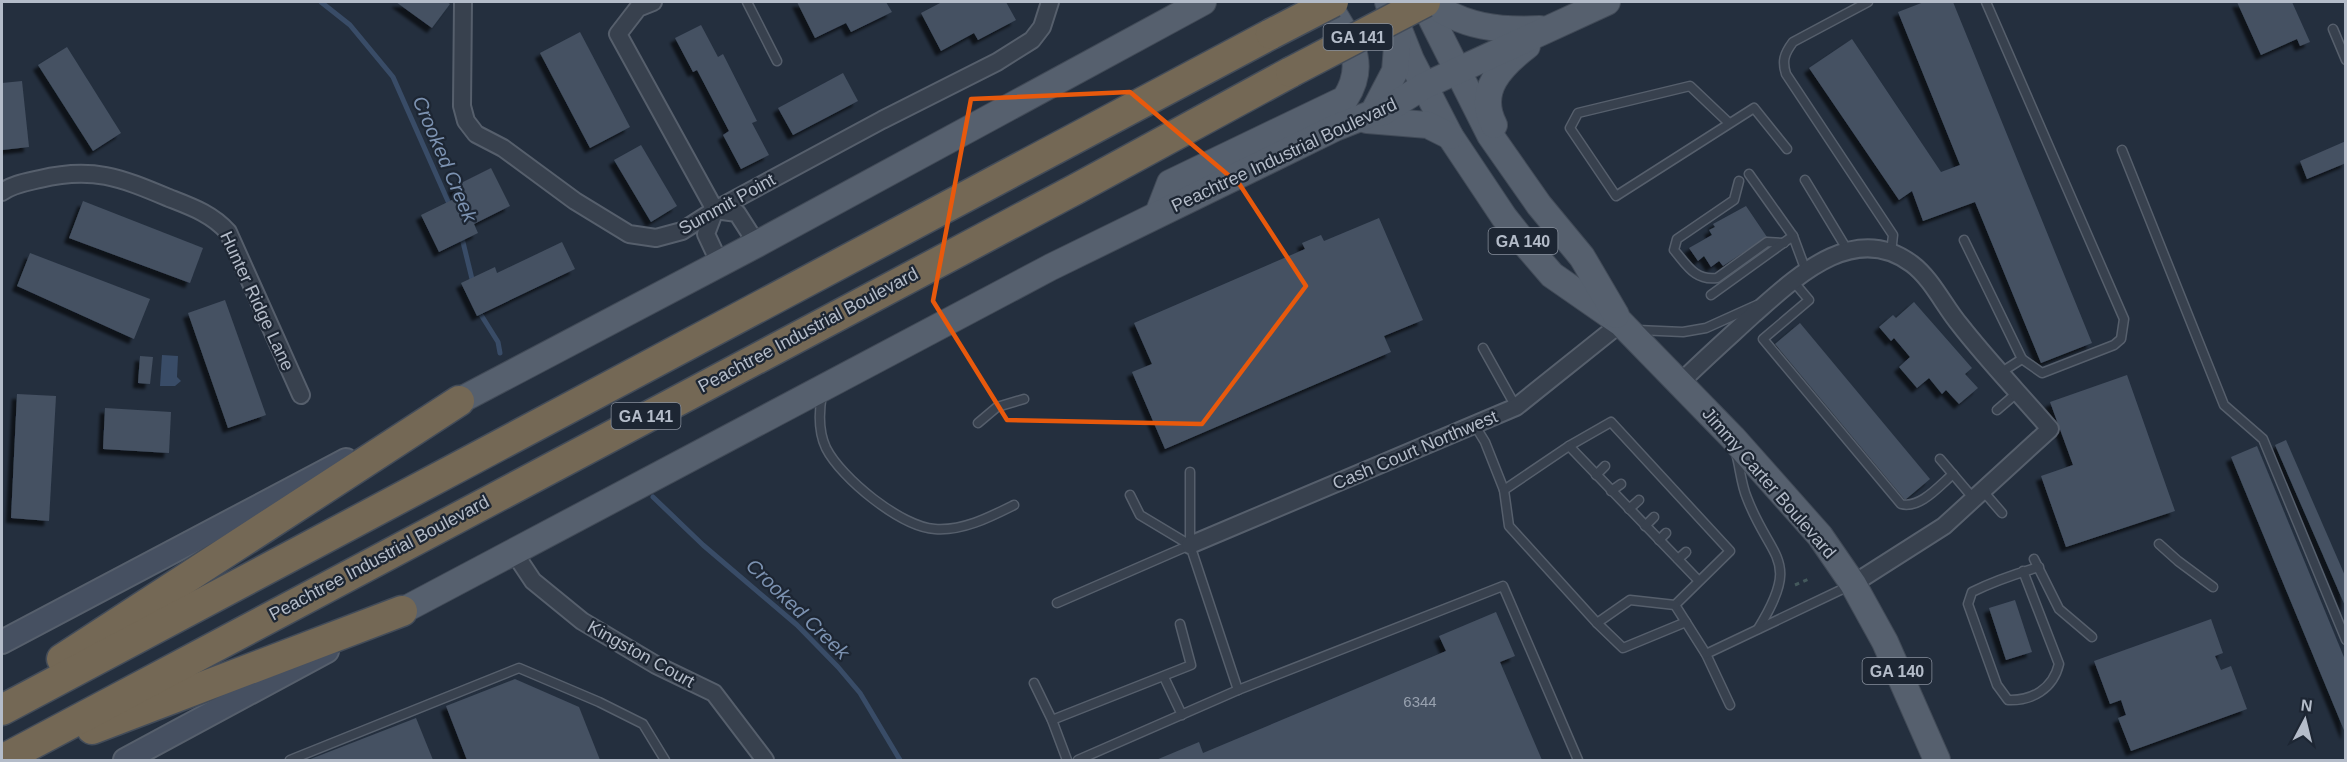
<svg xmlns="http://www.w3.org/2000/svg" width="2347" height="762" font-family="Helvetica,sans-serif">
  <defs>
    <filter id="shadow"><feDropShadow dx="-5" dy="5" stdDeviation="1.5" flood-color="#0009"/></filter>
  </defs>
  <rect width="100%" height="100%" fill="#242f3e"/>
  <path fill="#394c67" d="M162 355 178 356 177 377 181 381 175 386H160Z"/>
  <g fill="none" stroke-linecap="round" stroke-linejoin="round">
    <g stroke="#394c67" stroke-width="5">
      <path d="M321 2 350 25 393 77 451 208"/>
      <path d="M461 234 473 283"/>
      <path d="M478 310 498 342 500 353"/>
      <path d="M653 497 703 545 797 625 838 667 860 693 900 760"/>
    </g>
  </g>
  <g fill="#455162" filter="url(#shadow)">
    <path d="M396 2H447L450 4 432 28Z"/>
    <path d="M797 2H886L892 12 851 32 846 23 815 38Z"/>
    <path d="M942 2H1006L1016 20 978 40 974 33 941 51 921 13Z"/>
    <path d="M1924 2H1953L2092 343 2041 363 1975 202 1923 221 1912 191 1899 200 1809 68 1852 39 1941 172 1960 165 1898 12Z"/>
    <path d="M2237 2H2292L2310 42 2300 46 2297 39 2261 55Z"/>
    <path d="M701 25 718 57 723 54 757 121 752 123 769 155 741 169 723 135 729 131 697 70 693 72 675 38Z"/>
    <path d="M580 32 630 127 590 148 540 53Z"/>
    <path d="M67 47 121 133 93 151 38 65Z"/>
    <path d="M843 73 858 101 793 135 778 108Z"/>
    <path d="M22 81 29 147 2 150V83Z"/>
    <path d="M2346 141V163L2307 179 2300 161Z"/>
    <path d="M641 145 677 206 651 222 614 160Z"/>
    <path d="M491 168 510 206 474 224 478 233 439 252 421 215 458 197 453 187Z"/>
    <path d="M83 201 203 248 190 283 69 238Z"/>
    <path d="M1746 206 1767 237 1723 266 1719 261 1711 267 1704 256 1698 261 1689 248 1712 235 1709 230 1715 227 1713 224Z"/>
    <path d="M1379 218 1423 320 1384 336 1391 352 1165 449 1132 372 1152 364 1134 323 1305 249 1302 243 1321 235 1324 241Z"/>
    <path d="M562 242 575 269 477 316 461 283 495 267 497 273Z"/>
    <path d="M30 253 150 299 134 339 17 286Z"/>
    <path d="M225 300 266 415 228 428 188 313Z"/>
    <path d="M1914 302 1972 368 1965 374 1978 388 1959 404 1946 390 1942 394 1929 378 1917 388 1899 367 1910 357 1894 338 1891 341 1879 327 1893 315 1896 318Z"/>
    <path d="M1800 323 1930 479 1905 500 1775 344Z"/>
    <path d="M140 356 153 357 150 384 138 383Z"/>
    <path d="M2127 375 2175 511 2066 547 2041 476 2073 465 2050 402Z"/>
    <path d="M17 394 56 396 49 521 11 518Z"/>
    <path d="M105 408 171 412 169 453 103 449Z"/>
    <path d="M2286 440 2346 578V608L2275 445Z"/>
    <path d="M2257 446 2346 662V735L2231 457Z"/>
    <path d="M2015 600 2032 652 2006 660 1989 608Z"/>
    <path d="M1496 612 1515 656 1500 662 1542 760H1156L1199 742 1203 753 1446 651 1439 636Z"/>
    <path d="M2211 619 2223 653 2215 656 2221 670 2231 666 2247 709 2131 751 2118 718 2126 715 2121 700 2110 704 2094 661Z"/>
    <path d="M515 679 579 707 600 760H467L446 706Z"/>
    <path d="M416 718 433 760H308Z"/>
  </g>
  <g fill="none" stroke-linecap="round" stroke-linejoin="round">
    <g stroke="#565f6c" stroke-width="11">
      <g id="service">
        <path d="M747 2 777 61"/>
        <path d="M1868 2 1793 42C1784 54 1782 61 1786 74L1893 235 1891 253"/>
        <path d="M1986 2 2124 319 2121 339 2114 345 2042 373 2022 359"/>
        <path d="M2333 29 2346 60"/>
        <path d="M1729 123 1690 86 1578 113 1570 128 1616 196 1754 108 1787 149"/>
        <path d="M2122 150 2224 405 2263 439 2346 640"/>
        <path d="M1805 180 1848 251"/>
        <path d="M1739 181 1734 200 1677 239 1674 250C1687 265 1695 281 1717 278L1767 242 1784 243"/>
        <path d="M1793 236 1806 271"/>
        <path d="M1964 240 2022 359 2000 373"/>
        <path d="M1793 281 1809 300 1763 339 1901 504C1920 509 1939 486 1953 474"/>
        <path d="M1711 295 1793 236 1749 174"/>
        <path d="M1637 330 1683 332 1706 328 1757 305"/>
        <path d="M1483 348 1516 407"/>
        <path d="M822 394C819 411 818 431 826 448 841 478 901 527 935 529 963 531 990 517 1014 505"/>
        <path d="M1997 410 2018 392"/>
        <path d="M978 423 997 407 1024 399"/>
        <path d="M1474 424 1485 442 1504 490 1569 446 1611 422 1730 551 1675 605 1706 654 1730 705"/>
        <path d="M1569 446 1698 580"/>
        <path d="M1736 453C1740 467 1741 484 1747 498 1771 561 1802 558 1758 629"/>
        <path d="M1940 459 1974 499"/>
        <path d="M1190 472V545L1238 690"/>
        <path d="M1596 475 1605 466"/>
        <path d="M1504 490 1509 526 1597 623 1630 600 1675 605"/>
        <path d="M1611 491 1621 484"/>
        <path d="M1983 491 2002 513"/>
        <path d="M1130 495 1140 515 1190 545"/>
        <path d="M1629 509 1639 500"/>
        <path d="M1645 526 1654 517"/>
        <path d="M1659 540 1666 533"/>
        <path d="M2159 544 2178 561 2213 587"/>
        <path d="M1678 559 1686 552"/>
        <path d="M2034 559 2059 609 2092 637"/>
        <path d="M2023 571 2059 664C2053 689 2032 701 2008 700L1997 685 1968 604 1972 592C1994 581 2015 574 2039 567"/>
        <path d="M1057 603 1190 545"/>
        <path d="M1597 623 1623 648 1686 622"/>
        <path d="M1706 654 1849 586"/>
        <path d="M1164 677 1182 715"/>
        <path d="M1034 683 1052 720 1067 760"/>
        <path d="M1052 720 1191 665 1180 624"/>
        <path d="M290 760 519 668 599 702 643 724 665 760"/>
        <path d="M1078 760 1238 690 1503 586 1578 760"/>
      </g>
    </g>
    <g stroke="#565f6c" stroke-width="20">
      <g id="minor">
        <path d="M463 2 462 106 466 121 476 134 503 148 575 201 629 234 656 238 682 231 715 210 882 120 997 62 1032 40 1042 27 1050 2"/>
        <path d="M653 2 638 8 618 34 715 210"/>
        <path d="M2 192C13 184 27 182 40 179 93 166 121 178 169 198 192 207 212 214 228 232L301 395"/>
        <path d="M715 210 737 213 757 244"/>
        <path d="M715 210 706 234 720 264"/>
        <path d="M1679 384C1703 360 1728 338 1753 315 1795 278 1854 220 1912 264 1932 279 1944 306 1960 325 1988 361 2020 394 2050 429L1944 526 1853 584"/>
        <path d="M1190 545 1516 407 1621 323"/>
        <path d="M513 551 533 581 582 621 656 665 714 693 765 760"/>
      </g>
    </g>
    <g stroke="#565f6c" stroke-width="26">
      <g id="secondary">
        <path d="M2 642 346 460"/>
        <path d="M125 760 327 651"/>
      </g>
    </g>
    <g stroke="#414a57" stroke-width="28">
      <g id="primary">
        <path d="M1388 2 1411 60 1450 136 1504 217 1527 246 1552 275 1621 323 1733 438 1820 536 1853 584 1885 642 1937 760"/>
        <path d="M1423 2 1490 135 1539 205 1582 257 1616 315"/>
        <path d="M1430 2C1462 27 1500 31 1540 29"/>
        <path d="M1373 113 1395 71 1398 35"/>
        <path d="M1367 120 1428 125 1450 136"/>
        <path d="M1494 125C1476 91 1501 66 1527 46"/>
        <path d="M1158 214 1170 183 1345 99C1370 60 1346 37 1327 2"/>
        <path d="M459 401 757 244 1203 2"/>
        <path d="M402 611 1051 267 1335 128 1373 113 1383 112 1424 86 1607 2"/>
      </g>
    </g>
    <g stroke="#434c59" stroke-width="33">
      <g id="motorway">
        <path d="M62 659 459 401"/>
        <path d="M2 710 1271 34"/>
        <path d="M92 729 402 611"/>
        <path d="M2 760 1076 189 1291 72"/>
      </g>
    </g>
    <path stroke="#44595c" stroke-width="3" stroke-dasharray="4.5 4.5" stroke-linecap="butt" d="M1795 585 1809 579"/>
    <use href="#service" stroke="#38414e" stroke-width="8"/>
    <use href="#minor" stroke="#38414e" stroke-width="16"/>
    <use href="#secondary" stroke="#465061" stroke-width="22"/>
    <use href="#primary" stroke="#56606e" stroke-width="26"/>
    <use href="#motorway" stroke="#746855" stroke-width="30"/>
    <g stroke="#434c59" stroke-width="33" stroke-linecap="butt">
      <g id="motorway-bridge">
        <path d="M1271 34 1333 2"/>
        <path d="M1291 72 1425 2"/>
      </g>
    </g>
    <use href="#motorway-bridge" stroke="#746855" stroke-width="30"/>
  </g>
  <path fill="none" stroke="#e8590c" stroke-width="4.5" stroke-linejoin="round" d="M1130 92 1240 185 1306 286 1202 424 1007 420 933 301 971 99Z"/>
  <g text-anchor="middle" stroke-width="4.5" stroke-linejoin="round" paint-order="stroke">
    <g font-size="15" fill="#98a1af">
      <text x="1420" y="707">6344</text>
    </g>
    <g fill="#1d2633" stroke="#878f9c" stroke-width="1.5">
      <rect x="1323.5" y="24" width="69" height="26" rx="4.5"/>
      <rect x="1488.5" y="228" width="69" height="26" rx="4.5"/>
      <rect x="611.5" y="403" width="69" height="26" rx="4.5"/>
      <rect x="1862.5" y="658" width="69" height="26" rx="4.5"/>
    </g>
    <g font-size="16" font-weight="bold" fill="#b4bcc9">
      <text x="1358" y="43">GA 141</text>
      <text x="1523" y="247">GA 140</text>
      <text x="646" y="422">GA 141</text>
      <text x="1897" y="677">GA 140</text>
    </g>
    <g font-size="18" fill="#b4bcc9" stroke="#1d2633">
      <text transform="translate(1284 155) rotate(-25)" y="6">Peachtree Industrial Boulevard</text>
      <text transform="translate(727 204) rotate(-29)" y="6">Summit Point</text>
      <text transform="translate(257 301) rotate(65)" y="6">Hunter Ridge Lane</text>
      <text transform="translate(808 330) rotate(-28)" y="6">Peachtree Industrial Boulevard</text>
      <text transform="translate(1415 450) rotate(-23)" y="6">Cash Court Northwest</text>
      <text transform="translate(1769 483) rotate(49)" y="6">Jimmy Carter Boulevard</text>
      <text transform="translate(379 558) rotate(-28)" y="6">Peachtree Industrial Boulevard</text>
      <text transform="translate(641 654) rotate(29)" y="6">Kingston Court</text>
    </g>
    <g font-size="20" font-style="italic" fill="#7c92b1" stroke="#1d2633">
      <text transform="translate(445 159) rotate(67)" y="7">Crooked Creek</text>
      <text transform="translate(798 609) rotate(44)" y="7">Crooked Creek</text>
    </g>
  </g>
  <rect width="2347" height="762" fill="none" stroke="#b4bcc9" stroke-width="6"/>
  <g transform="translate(2305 720) rotate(7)" stroke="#1d2633" stroke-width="4.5" paint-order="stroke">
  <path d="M0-4.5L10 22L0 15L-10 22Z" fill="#b4bcc9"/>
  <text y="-9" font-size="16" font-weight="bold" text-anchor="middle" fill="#b4bcc9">N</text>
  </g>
</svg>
